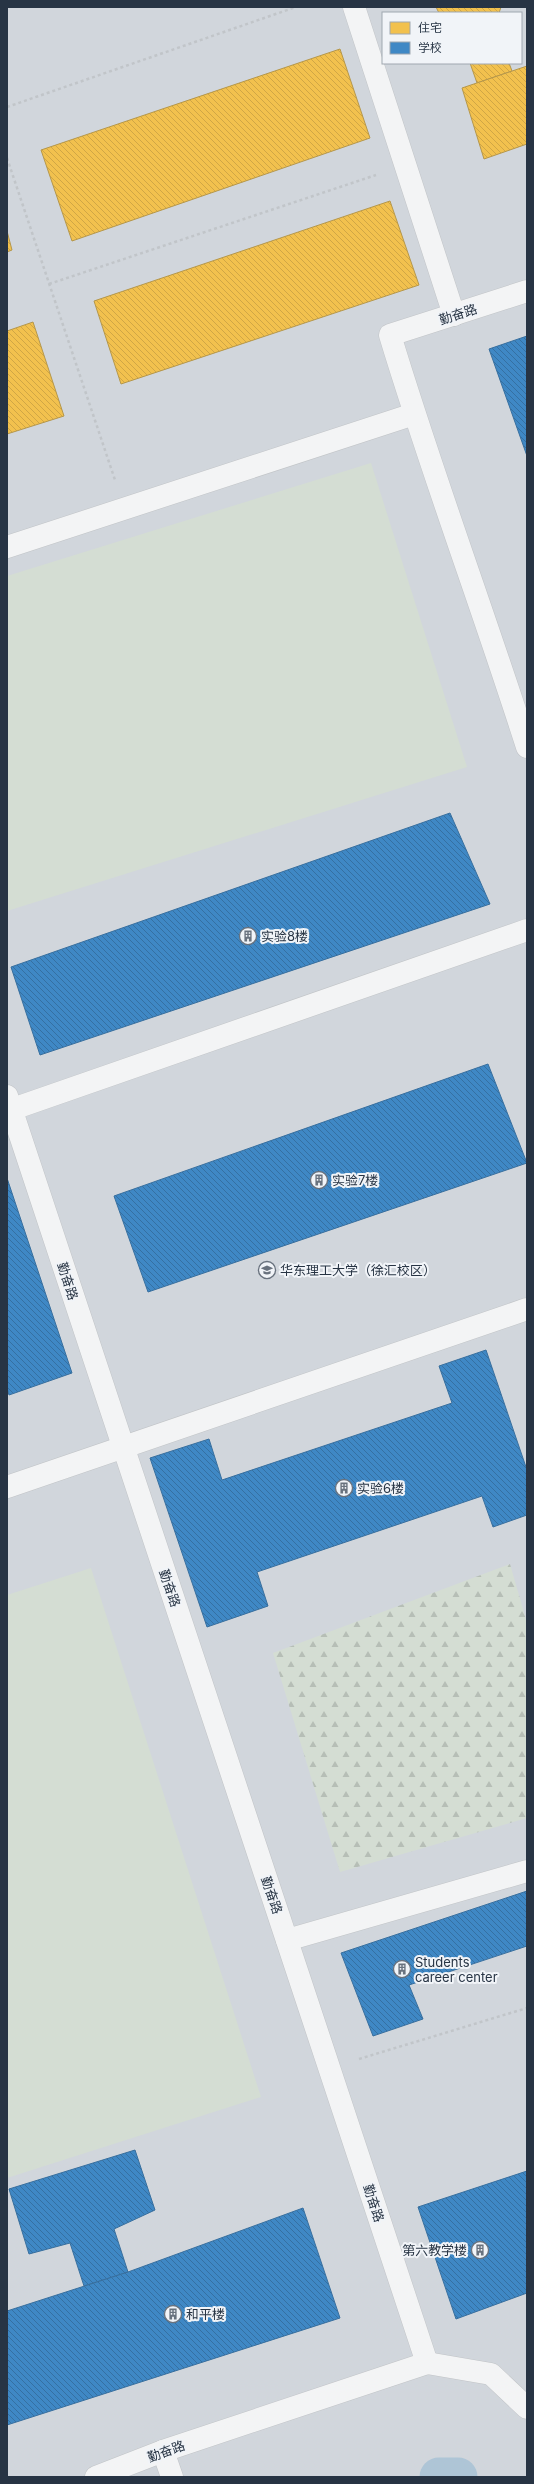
<svg xmlns="http://www.w3.org/2000/svg" width="534" height="2484" font-family="Inter,'Noto Sans SC',sans-serif">
  <defs>
    <pattern id="forest-firs" width="22" height="20" patternUnits="userSpaceOnUse"><rect width="22" height="20" fill="#d4ddd3"/><path d="M5 1l3.5 6h-7zM16 11l3.5 6h-7z" fill="#b6beb6"/></pattern>
    <pattern id="homes-back-hatch" width="6" height="6" patternUnits="userSpaceOnUse"><rect width="6" height="6" fill="#f2c14e"/><path d="M-1 5l2 2M0 0l6 6M5-1l2 2" fill="none" stroke="#d0a645"/></pattern>
    <pattern id="schools-back-hatch" width="6" height="6" patternUnits="userSpaceOnUse"><rect width="6" height="6" fill="#3f88c5"/><path d="M-1 5l2 2M0 0l6 6M5-1l2 2" fill="none" stroke="#3570a2"/></pattern>
  </defs>
  <rect width="100%" height="100%" fill="#e3e6e9"/>
  <path fill="#d1d6dc" fill-rule="evenodd" d="M7 7H527V2477H7ZM383 13H521V63H383Z"/>
  <g fill="#d4ddd3">
    <path d="M371 463 467 767 7 911V576Z"/>
    <path d="M91 1568 261 2097 7 2178V1595Z"/>
  </g>
  <path fill="url(#forest-firs)" d="M510 1564 527 1623V1818L340 1872 273 1653Z"/>
  <g fill="url(#homes-back-hatch)" stroke="#b5974b">
    <path d="M436 7H501L499 13H439Z"/>
    <path d="M340 49 370 138 72 241 41 150Z"/>
    <path d="M470 63H509L512 71 477 83Z"/>
    <path d="M527 66V144L484 159 462 88Z"/>
    <path d="M390 201 419 285 121 384 94 301Z"/>
    <path d="M7 231 12 250 7 252Z"/>
    <path d="M33 322 64 416 7 434V331Z"/>
  </g>
  <g fill="url(#schools-back-hatch)" stroke="#386f9e">
    <path d="M527 336V456L489 349Z"/>
    <path d="M450 813 490 904 40 1055 11 967Z"/>
    <path d="M488 1064 527 1163 148 1292 114 1196Z"/>
    <path d="M7 1178 72 1373 9 1395 7 1388Z"/>
    <path d="M486 1350 527 1470V1515L493 1527 482 1496 257 1572 268 1606 207 1627 150 1458 209 1439 222 1480 452 1403 439 1366Z"/>
    <path d="M527 1891V1946L409 1985 423 2019 373 2036 341 1953Z"/>
    <path d="M135 2150 155 2210 114 2229 128 2272 84 2286 70 2243 29 2254 9 2189Z"/>
    <path d="M527 2171V2293L456 2319 418 2207Z"/>
    <path d="M303 2208 340 2318 7 2425V2311L128 2272Z"/>
  </g>
  <g fill="none" stroke-linecap="round" stroke-linejoin="round">
    <path stroke="#aec5d6" stroke-width="39" d="M439 2477H458"/>
    <g stroke="#c1c4c7" stroke-width="23">
      <g id="service">
        <path d="M354 7 454 315"/>
        <path d="M7 1111 527 930"/>
        <path d="M287 1940 527 1871"/>
        <path d="M427 2363 491 2374 527 2408"/>
      </g>
    </g>
    <g stroke="#c1c4c7" stroke-width="23">
      <g id="minor">
        <path d="M527 291 390 335C432 474 483 609 527 747"/>
        <path d="M7 547 414 414"/>
        <path d="M7 1096 427 2363 163 2451 96 2477"/>
        <path d="M7 1487 527 1309"/>
        <path d="M163 2451 172 2477"/>
      </g>
    </g>
    <g stroke="#c1c5c9" stroke-width="2.5" stroke-dasharray="3 3" stroke-linecap="butt">
      <path d="M7 107 296 7"/>
      <path d="M7 158 115 480"/>
      <path d="M49 284 376 175"/>
      <path d="M359 2059 527 2008"/>
    </g>
    <use href="#service" stroke="#f3f4f5" stroke-width="22"/>
    <use href="#minor" stroke="#f3f4f5" stroke-width="22"/>
  </g>
  <defs>
    <g id="building-ring" transform="scale(0.9)"><circle r="9.5" fill="#f1f4f8" stroke="#69727e" stroke-width="1.5"/><path d="M-4-6H4V6H1V3H-1V6H-4ZM-2.5-4.3h1.7v1.8h-1.7ZM.8-4.3h1.7v1.8H.8ZM-2.5-1h1.7V.8h-1.7ZM.8-1h1.7V.8H.8Z" fill="#69727e"/></g>
    <g id="university-ring" transform="scale(0.9)"><circle r="9.5" fill="#f1f4f8" stroke="#69727e" stroke-width="1.5"/><path d="M0-5L7-2L0 1L-7-2ZM-4 1L0 2.5L4 1V4Q0 6-4 4Z" fill="#69727e"/></g>
  </defs>
  <g fill-rule="evenodd">
    <use href="#building-ring" x="248" y="936"/>
    <use href="#building-ring" x="319" y="1180"/>
    <use href="#university-ring" x="267" y="1270"/>
    <use href="#building-ring" x="344" y="1488"/>
    <use href="#building-ring" x="402" y="1969"/>
    <use href="#building-ring" x="480" y="2250"/>
    <use href="#building-ring" x="173" y="2314"/>
  </g>
  <g text-anchor="middle" stroke-width="4" stroke-linejoin="round" paint-order="stroke">
    <g font-size="13" fill="#273444" stroke="#f1f4f8">
      <text transform="translate(458 314) rotate(-18)" y="5">勤奋路</text>
      <text transform="translate(68 1281) rotate(72)" y="5">勤奋路</text>
      <text transform="translate(170 1588) rotate(71)" y="5">勤奋路</text>
      <text transform="translate(272 1895) rotate(71)" y="5">勤奋路</text>
      <text transform="translate(374 2203) rotate(72)" y="5">勤奋路</text>
      <text transform="translate(166 2451) rotate(-20)" y="5">勤奋路</text>
    </g>
    <g font-size="13" fill="#273444" stroke="#f1f4f8" text-anchor="start">
      <text x="261" y="941">实验8楼</text>
      <text x="332" y="1185">实验7楼</text>
      <text x="280" y="1275">华东理工大学（徐汇校区）</text>
      <text x="357" y="1493">实验6楼</text>
      <text x="415" y="1967">Students<tspan x="415" dy="15">career center</tspan></text>
      <text x="467" y="2255" text-anchor="end">第六教学楼</text>
      <text x="186" y="2319">和平楼</text>
    </g>
  </g>
  <rect width="534" height="2484" fill="none" stroke="#273444" stroke-width="16"/>
  <rect x="382" y="12" width="140" height="52" fill="#f1f4f8" stroke="#a0a7b0"/>
  <rect x="390" y="22" width="20" height="12" fill="#f2c14e" stroke="#a0a7b0"/>
  <text x="418" y="32" font-size="12" fill="#273444">住宅</text>
  <rect x="390" y="42" width="20" height="12" fill="#3f88c5" stroke="#a0a7b0"/>
  <text x="418" y="52" font-size="12" fill="#273444">学校</text>
</svg>
